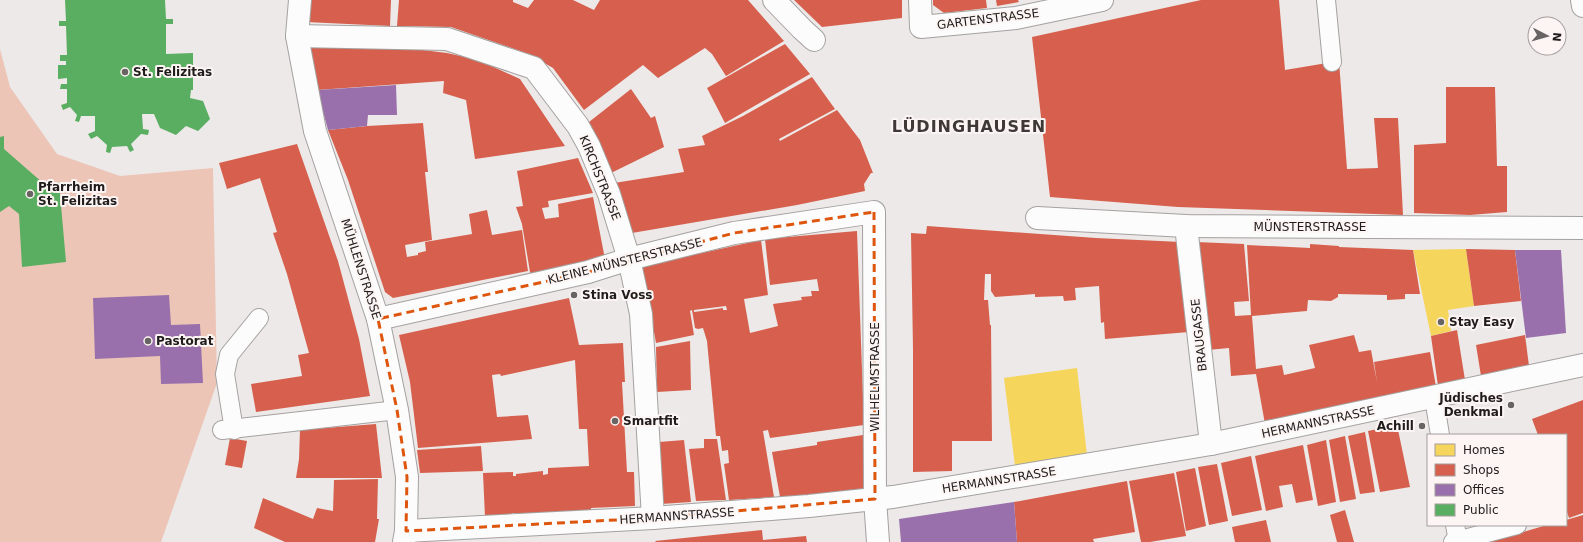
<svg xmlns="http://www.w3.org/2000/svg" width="1583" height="542" font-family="'DejaVu Sans',sans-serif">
  <rect width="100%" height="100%" fill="#ede9e8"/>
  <path fill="#ecc5b7" d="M0 49 10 87 57 154 120 176 213 168 217 383 161 542H0Z"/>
  <g fill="#f6d55c">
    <path d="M1466 249 1474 306 1448 310 1451 331 1431 336 1413 250Z"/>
    <path d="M1077 368 1087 455 1015 466 1004 378Z"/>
  </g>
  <g fill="#d6604d" fill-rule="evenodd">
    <path d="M309 0H391L390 26 306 22Z"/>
    <path d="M399 0H513V2L528 8 534 0H573L594 10 600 0H748L784 41 726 76 712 54 705 48 658 78 643 65 584 110 553 68 529 54 451 27 397 26Z"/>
    <path d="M794 0H902V18L822 27Z"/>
    <path d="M933 0H986L987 8 944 13 933 5Z"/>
    <path d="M996 0H1018L1019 2 997 6Z"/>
    <path d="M1201 0H1279L1285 70 1339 61 1347 169 1378 168 1374 118H1398L1403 215 1178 207 1050 197 1032 37Z"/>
    <path d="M785 44 810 74 725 123 707 88Z"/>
    <path d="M307 46 406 48 447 53 478 60 520 79 565 146 475 159 466 100 443 93 444 81 317 90Z"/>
    <path d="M812 77 835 109 779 139 780 141 837 110 860 140 873 173H871L864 184 865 191 797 205 632 233 614 183 684 172 678 149 705 145 702 136 743 116Z"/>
    <path d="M1446 87H1495L1497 166H1507V212L1470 215 1414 213V145L1446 143Z"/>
    <path d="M631 89 651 118 655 116 664 147 611 173 601 147 589 122Z"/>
    <path d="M423 123 428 172H425L432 240 405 245 407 257 418 255V253L426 251 425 242 472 234 469 214 487 210 492 235 522 230 528 271 393 298 385 292 348 180 328 130 367 126Z"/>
    <path d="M297 144 338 261 359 339 370 396 256 412 251 384 302 376 298 355 309 353 287 274 273 233 277 232 260 178 227 189 219 163Z"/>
    <path d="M578 158 593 193 548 201 549 207 542 208 545 219 559 217 558 204 593 197 605 259 531 278 522 224 516 207 523 206 517 171Z"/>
    <path d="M927 226 1096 238 1181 242 1189 332 1105 339 1104 322 1101 323 1099 286 1075 288 1076 300 1064 301 1063 296 1035 297V294L995 297 991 291V274H985L984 300H988L990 325H991L992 441H952V471L913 472V349L911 233 926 234Z"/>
    <path d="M857 231 864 425 770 438 768 430 763 431 774 497 729 500 724 464 729 463 728 450 722 451 720 436H716L707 341 703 328 698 329 695 328 692 310 690 311 694 335 656 343 642 266 761 240 768 295 744 299 750 333 778 326 773 304 802 300 801 297 812 296 811 291H819L817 279 770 285 765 239ZM726 306 727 310H723V308L694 312V310Z"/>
    <path d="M1196 242 1244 244 1249 301 1234 302 1235 316 1251 315 1247 245 1310 248V244L1339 246V247L1413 250 1420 294H1405V299L1387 300V295L1338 294V297L1331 301 1308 300 1307 311 1252 316 1256 369 1282 365 1284 375 1315 368 1309 345 1354 335 1359 352 1371 350 1377 382 1374 362 1430 352 1436 387 1265 424 1256 374 1231 376 1229 348 1208 350Z"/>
    <path d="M1466 249 1515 250 1521 301 1474 306Z"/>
    <path d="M569 298 579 345 623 343 625 382H622L627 472H634L635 506 591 508V510L518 516V513H512V516L485 517 483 473 513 472V476H516V474L543 471V475L548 474V468L589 466 587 429H579L575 360 501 376 500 374 492 375 497 417 528 415 532 439 418 448 410 382 399 335Z"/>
    <path d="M1457 330 1465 380 1438 386 1431 336Z"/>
    <path d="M1525 335 1529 366 1481 376 1476 345Z"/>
    <path d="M690 341 691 390 657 392 656 347Z"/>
    <path d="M1583 400V513L1569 518 1566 509V435H1538L1532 419Z"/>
    <path d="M376 424 382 478H296L299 459 300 430Z"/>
    <path d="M1397 425 1410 487 1380 492 1368 431Z"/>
    <path d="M1365 432 1375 492 1360 494 1348 436Z"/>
    <path d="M863 435 864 492 780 497 772 452 817 445V442Z"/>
    <path d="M1345 436 1356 499 1340 502 1329 440Z"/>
    <path d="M230 438 247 441 242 468 225 465Z"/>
    <path d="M704 439H717L726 500 696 501 689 449 704 448Z"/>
    <path d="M684 440 691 502 661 504 659 442Z"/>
    <path d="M1326 440 1336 502 1318 506 1307 445Z"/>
    <path d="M1303 445 1313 500 1296 503 1292 484 1279 486 1283 507 1266 511 1255 456Z"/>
    <path d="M481 446 483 471 420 473 417 450Z"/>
    <path d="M1251 456 1262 510 1232 516 1221 463Z"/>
    <path d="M1217 464 1228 521 1209 525 1198 467Z"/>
    <path d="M1195 468 1206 526 1186 531 1176 472Z"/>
    <path d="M1174 473 1186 536 1150 542H1141L1129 481Z"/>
    <path d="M378 479 377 519H379L375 542H285L254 528 263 498 313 519 317 508 333 511 334 480Z"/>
    <path d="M1127 481 1135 532 1093 539 1094 542H1017L1014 502Z"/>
    <path d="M1345 510 1354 542H1337L1330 515Z"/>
    <path d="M1583 515V542H1489L1547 525H1566V520Z"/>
    <path d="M1266 520 1271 542H1235L1232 527Z"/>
    <path d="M762 530 763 540 806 536 807 542H656L655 541Z"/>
  </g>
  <g fill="#9970ab">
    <path d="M396 85 397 115H368L367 126 328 130 317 90Z"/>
    <path d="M1515 250H1561L1566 333 1526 338Z"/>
    <path d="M169 295 171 325 200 324 203 383 161 384 160 356 95 359 93 298Z"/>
    <path d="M1014 502 1017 542H901L899 519Z"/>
  </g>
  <g fill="#5aae61">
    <path d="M65 0H165L166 19H173V24H166V54L193 53V90H191L190 98 203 101 210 119 198 131 186 126 176 135 160 128 154 114H142L143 129 149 130 148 135 141 134 131 144 134 150 130 152 127 146 112 147 110 153 106 152 107 145 97 136 91 139 88 134 95 131V116H81L79 122 75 121 77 115 70 107 63 110 61 105 67 103V89H60L61 84H67V78L58 79V65H66V61H60V55H67L66 26H59V21H66Z"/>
    <path d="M4 136V149L43 183 59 182 66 262 22 267 19 214 9 206 0 212V137Z"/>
  </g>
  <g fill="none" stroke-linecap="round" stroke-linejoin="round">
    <g stroke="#a4a1a0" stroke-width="20">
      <g id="lane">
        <path d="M1326 0 1332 62"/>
        <path d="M1434 398 1440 435"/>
        <path d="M222 430 397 410"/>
        <path d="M234 430 225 374 229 355 259 318"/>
        <path d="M1455 525 1458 541"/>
        <path d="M1453 542 1517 525"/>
      </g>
    </g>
    <g stroke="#a4a1a0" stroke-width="24">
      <g id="street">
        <path d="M300 0 297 36 315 131 378 319 397 410 407 477 406 531 404 542"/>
        <path d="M774 0 802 29 814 40"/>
        <path d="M920 0 921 27 1016 18 1102 0"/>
        <path d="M1582 0 1583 6"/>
        <path d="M297 36 447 39 534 68 578 126 589 146 609 194 629 259 641 314 653 518"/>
        <path d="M1037 218 1186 226 1583 228"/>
        <path d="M1186 226 1211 444"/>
        <path d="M378 319 588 272 629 259 734 233 874 212 875 499 878 542"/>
        <path d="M406 531 653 518 809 506 893 497 1211 444 1583 365"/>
      </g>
    </g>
    <use href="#lane" stroke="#fcfcfc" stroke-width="18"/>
    <use href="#street" stroke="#fcfcfc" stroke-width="22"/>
  </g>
  <path fill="none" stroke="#de560d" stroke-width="3" stroke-dasharray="8 5" stroke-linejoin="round" d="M874 212 875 499 653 518 406 531 407 477 397 410 378 319 588 272 734 233Z"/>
  <g fill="#676463" stroke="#fcf5f3" stroke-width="1.5">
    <circle cx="125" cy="72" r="4"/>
    <circle cx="30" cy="194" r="4"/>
    <circle cx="574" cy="295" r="4"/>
    <circle cx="1441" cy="322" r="4"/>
    <circle cx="148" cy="341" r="4"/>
    <circle cx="1511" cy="405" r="4"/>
    <circle cx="615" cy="421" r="4"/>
    <circle cx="1422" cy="426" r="4"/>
  </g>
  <g text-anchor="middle" stroke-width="4" stroke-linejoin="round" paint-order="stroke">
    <g font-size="12" fill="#1f1c1b" stroke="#fcf5f3">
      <text transform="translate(988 19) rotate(-7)" y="4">GARTENSTRASSE</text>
      <text transform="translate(600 178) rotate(68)" y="4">KIRCHSTRASSE</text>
      <text x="1310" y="231">MÜNSTERSTRASSE</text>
      <text transform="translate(625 261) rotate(-14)" y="4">KLEINE MÜNSTERSTRASSE</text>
      <text transform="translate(361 269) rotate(72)" y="4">MÜHLENSTRASSE</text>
      <text transform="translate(1199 335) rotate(-96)" y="4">BRAUGASSE</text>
      <text transform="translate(875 377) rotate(-90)" y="4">WILHELMSTRASSE</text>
      <text transform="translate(1318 422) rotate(-12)" y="4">HERMANNSTRASSE</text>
      <text transform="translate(999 480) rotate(-9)" y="4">HERMANNSTRASSE</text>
      <text transform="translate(677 516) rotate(-4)" y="4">HERMANNSTRASSE</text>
    </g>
    <g font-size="12" font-weight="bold" fill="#1f1c1b" stroke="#fcf5f3" text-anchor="start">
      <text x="133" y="76">St. Felizitas</text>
      <text x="38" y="191">Pfarrheim<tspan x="38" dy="14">St. Felizitas</tspan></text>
      <text x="582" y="299">Stina Voss</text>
      <text x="1449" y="326">Stay Easy</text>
      <text x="156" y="345">Pastorat</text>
      <text x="1503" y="402" text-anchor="end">Jüdisches<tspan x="1503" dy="14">Denkmal</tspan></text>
      <text x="623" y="425">Smartfit</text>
      <text x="1414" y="430" text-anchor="end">Achill</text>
    </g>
    <g font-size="16" font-weight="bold" letter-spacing="1" fill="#3e3937" stroke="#fcf5f3">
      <text x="969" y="132">LÜDINGHAUSEN</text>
    </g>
  </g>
  <rect x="1427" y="434" width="140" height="92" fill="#fcf5f3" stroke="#a49e9d"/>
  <rect x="1435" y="444" width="20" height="12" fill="#f6d55c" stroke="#a49e9d"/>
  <text x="1463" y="454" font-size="12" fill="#1f1c1b">Homes</text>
  <rect x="1435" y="464" width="20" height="12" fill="#d6604d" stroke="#a49e9d"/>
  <text x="1463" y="474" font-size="12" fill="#1f1c1b">Shops</text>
  <rect x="1435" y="484" width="20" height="12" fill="#9970ab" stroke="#a49e9d"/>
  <text x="1463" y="494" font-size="12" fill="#1f1c1b">Offices</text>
  <rect x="1435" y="504" width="20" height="12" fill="#5aae61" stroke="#a49e9d"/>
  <text x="1463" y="514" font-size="12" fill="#1f1c1b">Public</text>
  <g transform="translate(1547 36) rotate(96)"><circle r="19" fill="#fcf5f3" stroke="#a49e9d"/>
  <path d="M0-3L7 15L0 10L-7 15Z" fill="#676463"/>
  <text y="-6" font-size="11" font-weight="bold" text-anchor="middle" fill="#1f1c1b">N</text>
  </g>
</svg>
